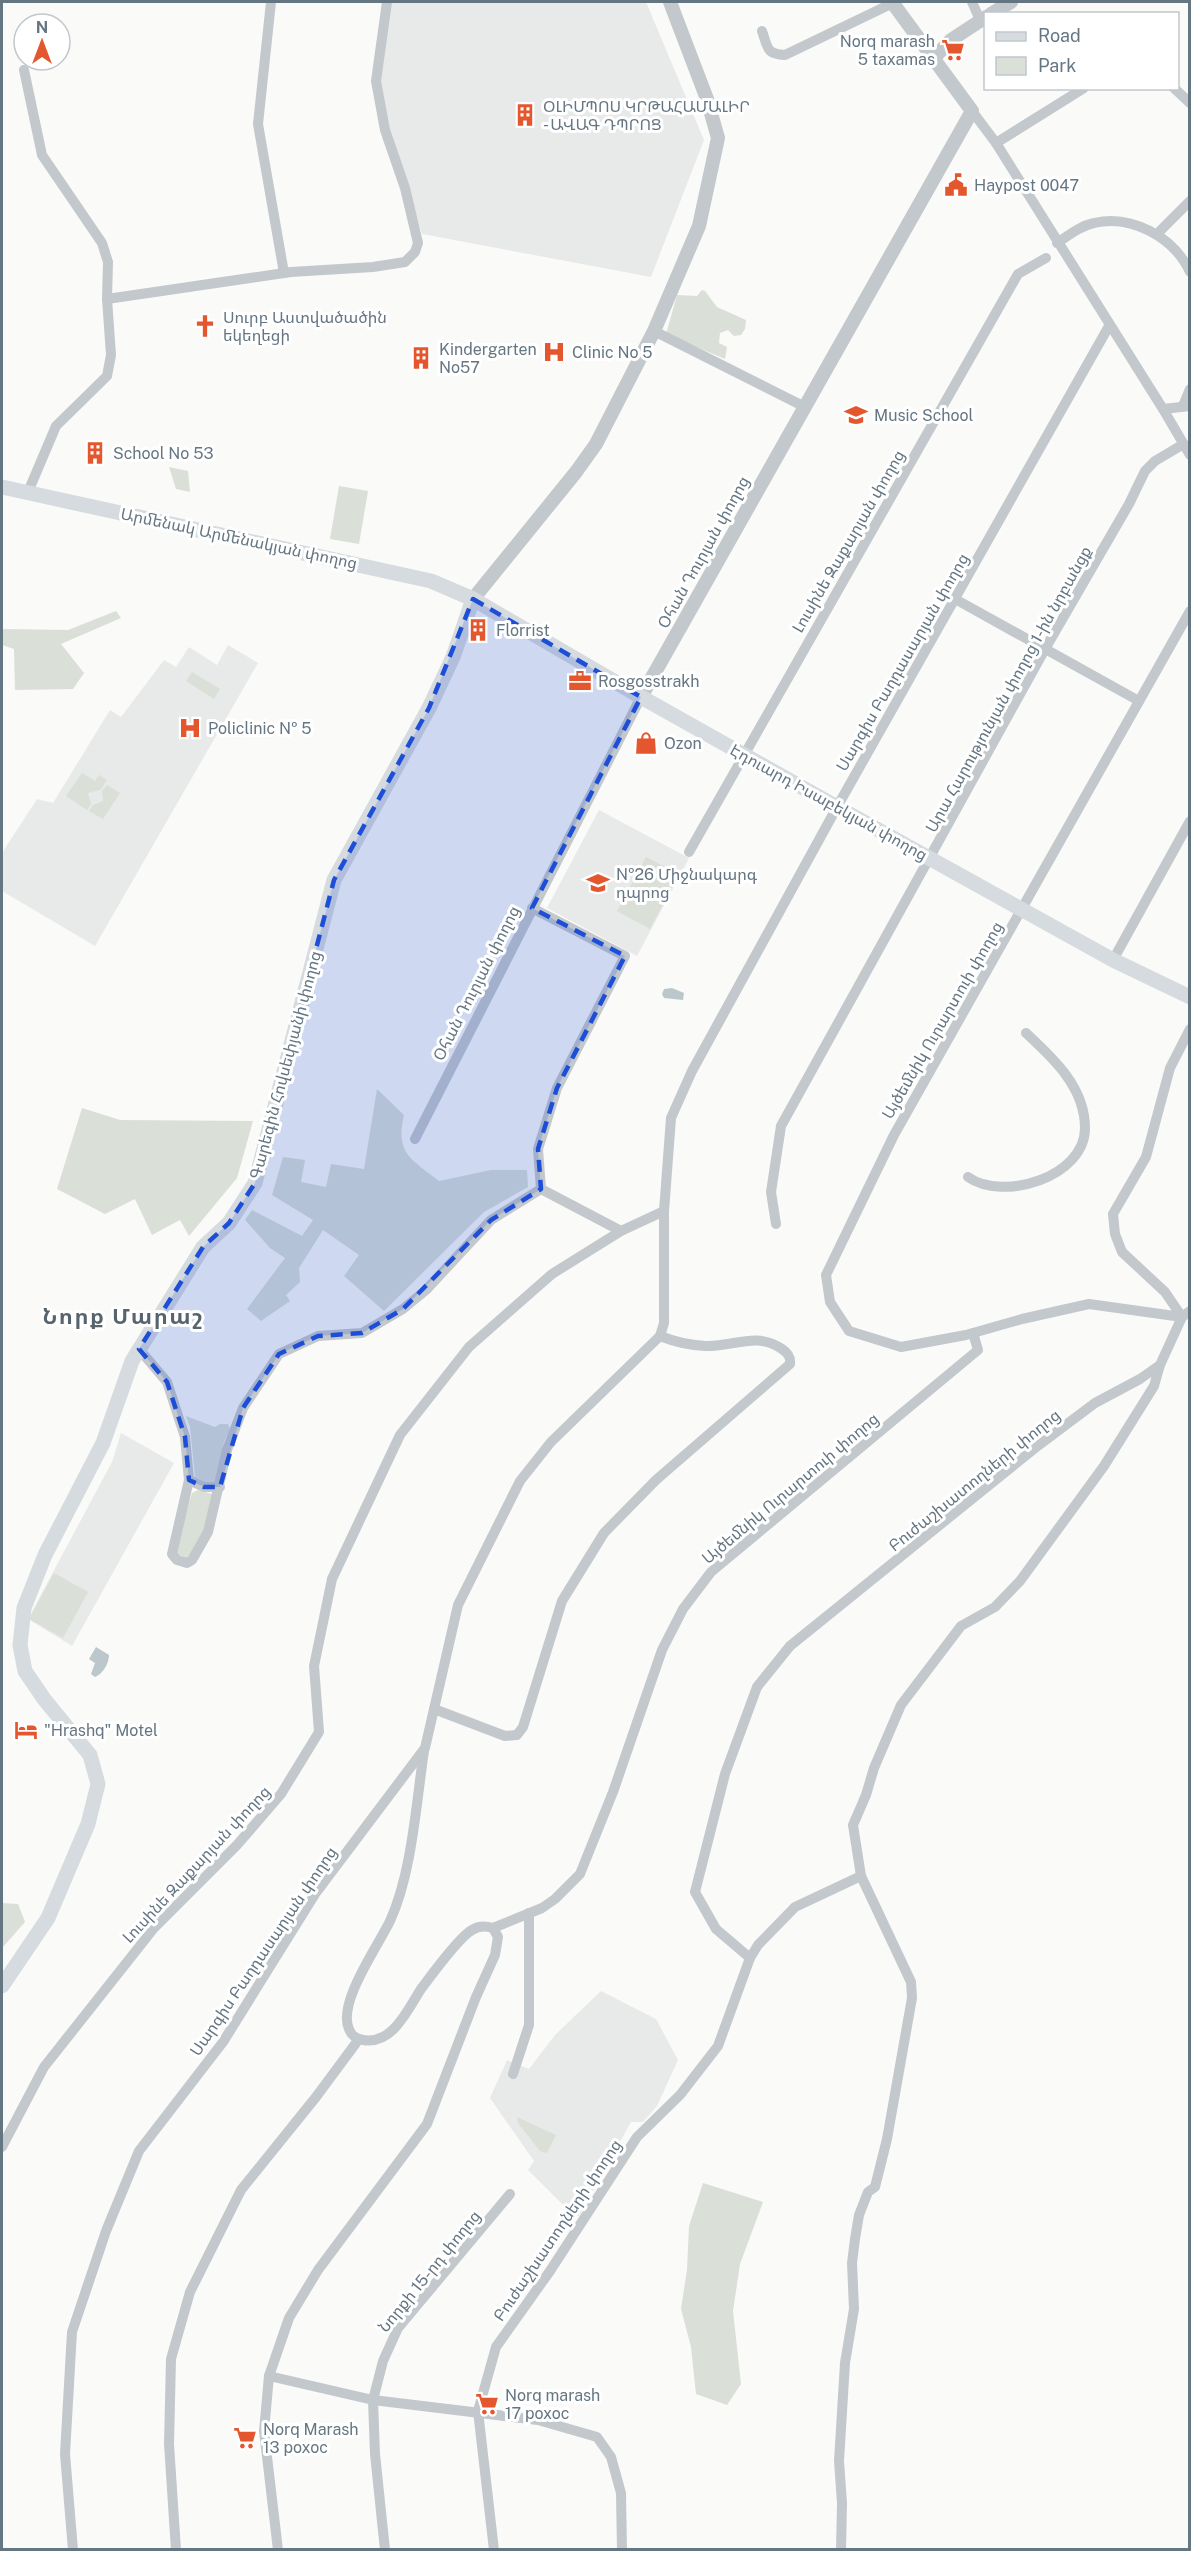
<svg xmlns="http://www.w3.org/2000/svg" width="1191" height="2551" font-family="'Public Sans','Noto Sans Armenian',sans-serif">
  <rect width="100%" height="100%" fill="#fafaf8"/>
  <g fill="#e8e9e9">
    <path d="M391 2H646L704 140 651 277 422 234 377 91Z"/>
    <path d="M228 645 258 663 95 946 2 891V853L37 799 53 803 110 710 121 717 164 660 176 667 189 647 217 665Z"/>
    <path d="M599 810 689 858 637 956 547 908Z"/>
    <path d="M121 1433 174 1463 72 1646 28 1619 112 1462Z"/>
    <path d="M601 1991 656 2019 678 2060 657 2106 643 2122H631L579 2216H574L528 2170 534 2161 490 2098 507 2060 529 2069 555 2035Z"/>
  </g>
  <g fill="#dadfd7">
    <path d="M702 290 705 291 717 307 746 320 745 329 741 335 734 336 728 330 720 333 719 343 727 347 725 359 666 334 677 295 697 296Z"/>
    <path d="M169 467 188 471 190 492 176 489Z"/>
    <path d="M339 486 368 491 359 544 330 539Z"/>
    <path d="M116 611 121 618 61 644 84 673 73 689 15 690 14 649 2 645V629L68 630Z"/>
    <path d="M192 672 220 689 214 699 186 681Z"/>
    <path d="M82 773 95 781 99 775 107 780 100 790 88 793 91 804 87 810 66 796Z"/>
    <path d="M107 785 120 793 103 819 89 811 93 805 103 801 102 791Z"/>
    <path d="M646 857 679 874 650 929 617 911Z"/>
    <path d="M377 1089 404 1115C395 1154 411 1159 439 1181L491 1170H527L528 1187 484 1212 384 1311 344 1276 359 1255 323 1230 299 1268 300 1282 286 1295 290 1301 261 1321 247 1309 285 1258 270 1248 245 1220 252 1210 302 1236 313 1220 272 1195 283 1157 305 1160 301 1182 326 1187 331 1164 364 1169Z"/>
    <path d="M82 1108 120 1120 253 1121 237 1178 189 1236 180 1220 152 1235 135 1199 105 1214 57 1189Z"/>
    <path d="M186 1416 215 1427 220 1424H228L230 1429 224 1442 216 1483 208 1484 195 1477 190 1427Z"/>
    <path d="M198 1490 212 1494C207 1516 206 1544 186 1558L176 1554V1544L192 1493Z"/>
    <path d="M54 1573 88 1592 63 1638 29 1619Z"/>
    <path d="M2 1903 18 1904 25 1922 2 1948Z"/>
    <path d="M517 2117 556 2135 547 2153 540 2151 518 2123Z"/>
    <path d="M703 2183 763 2202 740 2264 733 2311 741 2384 727 2405 696 2394 691 2347 681 2309 687 2270 689 2226Z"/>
  </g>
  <g fill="#bbc7cb">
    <path d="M672 988 684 993 683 1000 664 998 662 994 664 989Z"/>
    <path d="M96 1647 109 1655C109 1663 103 1674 95 1677L91 1674 95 1663 89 1659Z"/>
  </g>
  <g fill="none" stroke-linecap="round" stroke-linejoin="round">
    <g stroke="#c3c8cc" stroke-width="10">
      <path d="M271 2 258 124 284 273"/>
      <path d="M972 2 980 20"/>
      <path d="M762 31C768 48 766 54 785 55L893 3"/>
      <path d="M24 70 42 155 102 243 108 262 107 299 111 355 107 376 56 426 28 492"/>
      <path d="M1174 88 1190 103"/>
      <path d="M972 111 996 143 1163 409 1190 455"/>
      <path d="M996 143 1084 88"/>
      <path d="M1157 234 1190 201"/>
      <path d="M1057 243C1069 235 1080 226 1094 223 1131 214 1174 237 1190 272"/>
      <path d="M107 299 291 272 373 267 405 262 415 252 418 243 405 188 385 130 376 81 387 2"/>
      <path d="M654 331 805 407"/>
      <path d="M1183 406 1190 389"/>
      <path d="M1163 409 1190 406"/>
      <path d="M955 599 1139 701"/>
      <path d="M689 852 1018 274 1046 258"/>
      <path d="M532 908 625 956 557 1088 538 1149 541 1189"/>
      <path d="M1113 960 1190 821"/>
      <path d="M415 1139 641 697"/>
      <path d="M968 1177C1003 1202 1085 1177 1085 1128 1085 1087 1053 1058 1026 1033"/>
      <path d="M541 1189 621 1231"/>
      <path d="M776 1224 771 1192 781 1126 1045 649 1129 504 1145 471 1155 461 1182 445"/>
      <path d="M1182 1317 1089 1304 1022 1319 966 1335 901 1347 849 1331 830 1302 826 1275 894 1135 1190 611"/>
      <path d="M1182 1317 1165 1292 1122 1252 1115 1234 1113 1214 1146 1157 1170 1068 1190 1029"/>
      <path d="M139 1349 167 1382 185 1437 189 1480 172 1554 177 1560 187 1563 192 1560 208 1532 227 1450 243 1408 279 1354 318 1336 362 1333 403 1309 426 1290 491 1220 541 1189"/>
      <path d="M189 1480 204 1487H220"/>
      <path d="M434 1709 505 1736 517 1735 523 1727 562 1601 604 1533 656 1480 790 1364C791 1357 788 1353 782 1349 755 1331 735 1347 705 1346 689 1345 675 1342 660 1336"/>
      <path d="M424 1751C416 1804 412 1873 390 1921 378 1946 337 2003 349 2029 351 2035 357 2039 363 2040 393 2045 408 2009 421 1989 430 1977 459 1937 472 1930 478 1926 486 1926 493 1928"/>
      <path d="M493 1928 542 1908 555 1899 580 1874 613 1792 662 1650 683 1609 711 1572 978 1350 973 1333"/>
      <path d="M750 1958 716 1929 695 1892 725 1774 757 1687 790 1646 1035 1448 1095 1403 1140 1379 1160 1365 1182 1317 1190 1311"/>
      <path d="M513 2074 529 2025V1913"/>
      <path d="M2 2147 44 2067 154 1928 237 1845 281 1794 319 1732 314 1666 332 1579 400 1435 469 1347 552 1274 621 1231 664 1211"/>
      <path d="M269 2376 373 2400 538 2420 597 2437 611 2457 621 2493 622 2550"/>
      <path d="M73 2550 65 2454 72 2332 106 2231 139 2151 223 2042 315 1894 425 1748 458 1605 520 1481 551 1442 660 1336 664 1323V1211L671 1118 692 1071 837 807 1109 326"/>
      <path d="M176 2550 169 2444 171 2359 190 2292 241 2190 316 2097 359 2039"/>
      <path d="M278 2550 264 2431 269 2376 289 2318 318 2270 427 2124 476 1997 495 1955 498 1937 493 1928"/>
      <path d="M385 2550 375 2454 373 2400 383 2361 398 2328 510 2194"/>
      <path d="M494 2550 478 2411 496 2347 550 2271 637 2137 680 2095 718 2046 750 1958 758 1945 795 1907 861 1876"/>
      <path d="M841 2550 842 2503 839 2461 845 2363 854 2309 852 2263 855 2239 859 2215 868 2192 875 2187 887 2139 912 1998 911 1982 861 1876 853 1825 866 1795 874 1768 901 1705 961 1626 995 1607 1020 1581 1104 1466 1154 1386 1160 1365"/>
    </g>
    <g stroke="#c3c8cc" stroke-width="14">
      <path d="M991 14 1011 2"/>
      <path d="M933 59 951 40 986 17"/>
      <path d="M473 599 576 472 596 444 654 331 699 226 718 138 707 99 670 2"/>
      <path d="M641 697 972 111 892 2"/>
    </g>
    <g stroke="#d6dbdf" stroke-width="15">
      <path d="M2 487 431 581 473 599 641 697 837 807 1113 960 1190 997"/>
      <path d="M2 1986 48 1918 88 1824 98 1784 90 1755 44 1699 25 1671 20 1645 24 1608 45 1555 103 1443 132 1361 203 1247 229 1223 255 1183 334 880 429 708 453 657 473 599"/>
    </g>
  </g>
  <path fill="#1d4ed8" fill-opacity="0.2" stroke="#1d4ed8" stroke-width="4.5" stroke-dasharray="12 8" stroke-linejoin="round" d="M473 599 641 697 532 908 625 956 557 1088 538 1149 541 1189 491 1220 403 1309 362 1333 318 1336 279 1354 243 1408 220 1487H204L189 1480 185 1437 167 1382 139 1349 203 1247 229 1223 255 1183 334 880 429 708Z"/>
  <defs>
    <g id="supermarket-bare" transform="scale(1.8)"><path d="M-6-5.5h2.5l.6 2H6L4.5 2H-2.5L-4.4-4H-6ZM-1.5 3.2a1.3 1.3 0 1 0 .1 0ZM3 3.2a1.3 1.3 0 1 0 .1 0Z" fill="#e4572e" stroke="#fff" stroke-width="2.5" paint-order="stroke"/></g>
    <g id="building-bare" transform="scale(1.8)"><path d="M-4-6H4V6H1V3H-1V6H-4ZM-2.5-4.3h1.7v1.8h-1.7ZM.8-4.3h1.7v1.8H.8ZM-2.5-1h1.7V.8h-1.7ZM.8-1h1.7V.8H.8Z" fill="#e4572e" stroke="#fff" stroke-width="2.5" paint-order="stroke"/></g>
    <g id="civic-bare" transform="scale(1.8)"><path d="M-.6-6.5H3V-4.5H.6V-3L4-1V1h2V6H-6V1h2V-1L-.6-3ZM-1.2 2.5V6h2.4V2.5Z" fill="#e4572e" stroke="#fff" stroke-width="2.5" paint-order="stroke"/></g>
    <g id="church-bare" transform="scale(1.8)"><path d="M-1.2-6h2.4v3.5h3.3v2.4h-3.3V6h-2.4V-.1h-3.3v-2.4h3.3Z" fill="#e4572e" stroke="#fff" stroke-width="2.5" paint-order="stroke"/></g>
    <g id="hospital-bare" transform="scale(1.8)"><path d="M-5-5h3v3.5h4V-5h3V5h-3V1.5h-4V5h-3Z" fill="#e4572e" stroke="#fff" stroke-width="2.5" paint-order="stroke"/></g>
    <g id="school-bare" transform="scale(1.8)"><path d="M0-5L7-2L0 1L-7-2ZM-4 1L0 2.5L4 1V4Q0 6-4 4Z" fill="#e4572e" stroke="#fff" stroke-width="2.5" paint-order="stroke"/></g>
    <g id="office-bare" transform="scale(1.8)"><path d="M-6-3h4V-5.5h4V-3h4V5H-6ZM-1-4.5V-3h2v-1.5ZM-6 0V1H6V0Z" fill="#e4572e" stroke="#fff" stroke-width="2.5" paint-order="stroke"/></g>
    <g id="shop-bare" transform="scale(1.8)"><path d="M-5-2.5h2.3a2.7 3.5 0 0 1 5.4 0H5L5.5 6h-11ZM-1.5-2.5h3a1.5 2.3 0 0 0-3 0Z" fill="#e4572e" stroke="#fff" stroke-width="2.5" paint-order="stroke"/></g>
    <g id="hotel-bare" transform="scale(1.8)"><path d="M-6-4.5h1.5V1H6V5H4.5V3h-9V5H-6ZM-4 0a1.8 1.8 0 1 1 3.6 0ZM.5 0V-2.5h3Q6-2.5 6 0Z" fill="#e4572e" stroke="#fff" stroke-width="2.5" paint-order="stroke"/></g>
  </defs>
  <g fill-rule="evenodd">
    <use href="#supermarket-bare" x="953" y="50"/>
    <use href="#building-bare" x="525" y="115"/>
    <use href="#civic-bare" x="956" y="185"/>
    <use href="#church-bare" x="205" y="326"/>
    <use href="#hospital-bare" x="554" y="352"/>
    <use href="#building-bare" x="421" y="358"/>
    <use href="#school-bare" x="856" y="415"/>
    <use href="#building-bare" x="95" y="453"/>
    <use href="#building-bare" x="478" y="630"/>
    <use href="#office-bare" x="580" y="681"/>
    <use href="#hospital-bare" x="190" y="728"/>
    <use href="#shop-bare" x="646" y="743"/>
    <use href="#school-bare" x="598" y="883"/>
    <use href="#hotel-bare" x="26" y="1730"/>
    <use href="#supermarket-bare" x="487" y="2404"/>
    <use href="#supermarket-bare" x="245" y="2438"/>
  </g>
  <g text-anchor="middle" stroke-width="6" stroke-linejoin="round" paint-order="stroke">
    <g font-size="16" fill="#657683" stroke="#fff" text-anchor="start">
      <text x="935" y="47" text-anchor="end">Norq marash<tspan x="935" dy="18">5 taxamas</tspan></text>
      <text x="543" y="112">ՕԼԻՄՊՈՍ ԿՐԹԱՀԱՄԱԼԻՐ<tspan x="543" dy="18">- ԱՎԱԳ ԴՊՐՈՑ</tspan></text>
      <text x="974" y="191">Haypost 0047</text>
      <text x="223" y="323">Սուրբ Աստվածածին<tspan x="223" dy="18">եկեղեցի</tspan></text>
      <text x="439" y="355">Kindergarten<tspan x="439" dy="18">No57</tspan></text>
      <text x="572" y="358">Clinic No 5</text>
      <text x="874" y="421">Music School</text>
      <text x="113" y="459">School No 53</text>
      <text x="496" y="636">Florrist</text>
      <text x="598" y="687">Rosgosstrakh</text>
      <text x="208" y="734">Policlinic № 5</text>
      <text x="664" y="749">Ozon</text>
      <text x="616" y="880">№26 Միջնակարգ<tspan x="616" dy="18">դպրոց</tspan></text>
      <text x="44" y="1736">"Hrashq" Motel</text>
      <text x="505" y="2401">Norq marash<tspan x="505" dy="18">17 poxoc</tspan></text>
      <text x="263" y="2435">Norq Marash<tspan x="263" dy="18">13 poxoc</tspan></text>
    </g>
    <g font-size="16" fill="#657683" stroke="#fff">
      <text transform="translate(239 538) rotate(12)" y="6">Արմենակ Արմենակյան փողոց</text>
      <text transform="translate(848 541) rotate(-60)" y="6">Լուսինե Զաքարյան փողոց</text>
      <text transform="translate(703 552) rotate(-61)" y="6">Օհան Դուրյան փողոց</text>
      <text transform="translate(902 662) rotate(-60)" y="6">Սարգիս Բաղդասարյան փողոց</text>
      <text transform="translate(1008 689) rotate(-61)" y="6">Արա Հարությունյան փողոց 1-ին նրբանցք</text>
      <text transform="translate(829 802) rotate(29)" y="6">Էդուարդ Իսաբեկյան փողոց</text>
      <text transform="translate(476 983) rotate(-63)" y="6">Օհան Դուրյան փողոց</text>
      <text transform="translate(942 1020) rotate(-60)" y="6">Այծեմնիկ Ուրարտուի փողոց</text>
      <text transform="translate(285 1065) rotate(-75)" y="6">Գարեգին Հովսեփյանի փողոց</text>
      <text transform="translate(974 1480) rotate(-39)" y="6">Բուժաշխատողների փողոց</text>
      <text transform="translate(790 1488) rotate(-40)" y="6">Այծեմնիկ Ուրարտուի փողոց</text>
      <text transform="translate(196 1864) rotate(-47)" y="6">Լուսինե Զաքարյան փողոց</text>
      <text transform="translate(263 1951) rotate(-56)" y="6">Սարգիս Բաղդասարյան փողոց</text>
      <text transform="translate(557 2230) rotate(-56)" y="6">Բուժաշխատողների փողոց</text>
      <text transform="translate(429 2271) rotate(-51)" y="6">Նորքի 15-րդ փողոց</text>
    </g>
    <g font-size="22" font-weight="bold" letter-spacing="1.5" fill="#57646e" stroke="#fff">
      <text x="123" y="1324">Նորք Մարաշ</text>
    </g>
  </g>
  <rect width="1191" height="2551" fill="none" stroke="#657683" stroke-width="6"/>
  <rect x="984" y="12" width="195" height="78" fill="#ffffff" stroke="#c1c8cd" stroke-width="1.5"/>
  <rect x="996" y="32" width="30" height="9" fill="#d6dbdf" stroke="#c1c8cd" stroke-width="1.5"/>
  <text x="1038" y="42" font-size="18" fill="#657683">Road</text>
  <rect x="996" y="57" width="30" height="18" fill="#dadfd7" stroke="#c1c8cd" stroke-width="1.5"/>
  <text x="1038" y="72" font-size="18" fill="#657683">Park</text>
  <g transform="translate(42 42)"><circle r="28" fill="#ffffff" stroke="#c1c8cd" stroke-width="1.5"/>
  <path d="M0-4.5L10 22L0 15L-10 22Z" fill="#e4572e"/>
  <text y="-9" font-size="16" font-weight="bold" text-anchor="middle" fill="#657683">N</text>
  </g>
</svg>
